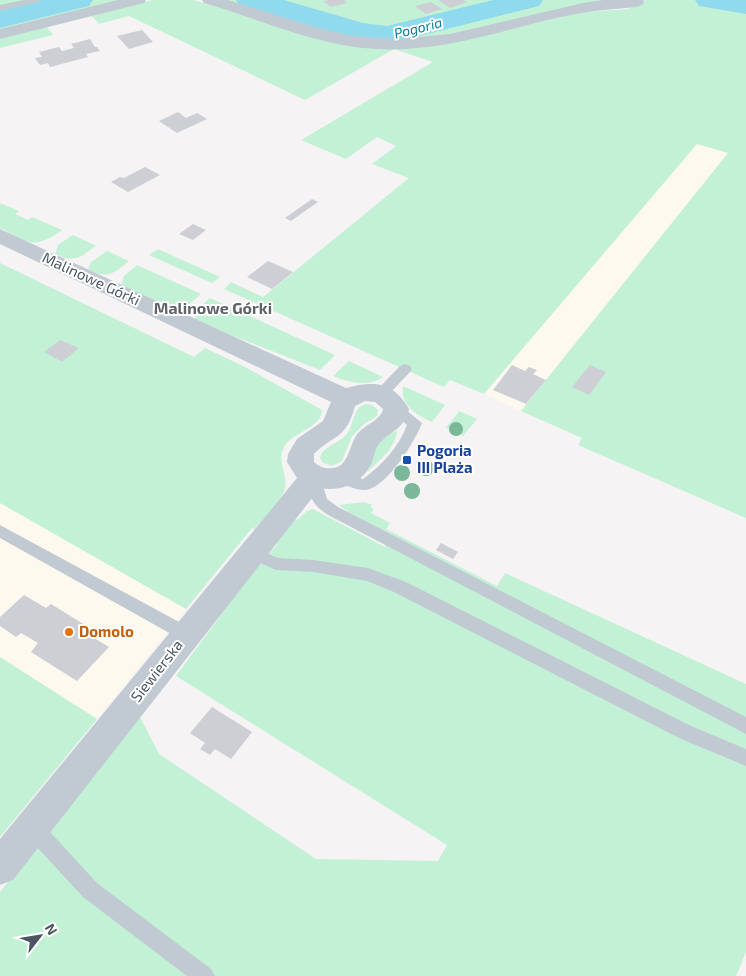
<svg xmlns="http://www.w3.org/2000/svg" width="746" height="976" font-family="'Exo 2',sans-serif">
  <rect width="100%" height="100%" fill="#f5f3f3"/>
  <g fill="#fdf9ef">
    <path d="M697 144 728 153 521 411 484 394Z"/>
    <path d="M0 503 186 609 97 719 0 657Z"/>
  </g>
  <g fill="#c3f1d5">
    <path d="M0 0H125L0 30Z"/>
    <path d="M152 0H193L248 15 316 38 353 45 394 48 441 45 583 12 629 9 623 0C579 5 536 15 492 25 457 33 423 42 387 41 329 40 280 17 225 0H746V518L578 445 582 438 521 411 728 153 697 144 484 394 450 380 444 387 224 289 231 282 263 297 409 178 372 164 396 146 377 137 346 159 301 140 433 62 394 49 305 100 129 16 99 24 91 15Z"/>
    <path d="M46 26 53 35 0 48V38Z"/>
    <path d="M0 203 19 211 15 214 28 220 32 217 62 230C33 251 29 242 0 228Z"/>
    <path d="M73 235 96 246C79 258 75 263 55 254L58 245Z"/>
    <path d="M158 249 220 277 212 283 149 255Z"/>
    <path d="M107 251 129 261C113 274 108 279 88 270L91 262Z"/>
    <path d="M0 263 194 357 205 348 245 367 322 410C321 429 293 431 284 447 276 461 288 474 285 488 283 499 262 520 254 529L252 528 186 609 0 503Z"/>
    <path d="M137 265 201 294 186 307 175 310 121 285 124 276Z"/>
    <path d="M210 298 335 355 320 370 226 333 195 319 197 310Z"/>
    <path d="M349 361 383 377C368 387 349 383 333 376Z"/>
    <path d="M403 386 445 405 432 422C416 415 400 405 403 386Z"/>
    <path d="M367 404 372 405 378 410 377 416 364 424 352 436 342 461 332 466 323 463 320 458C322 447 339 443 346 435 355 425 352 406 367 404Z"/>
    <path d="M459 411 477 419 463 436 446 428Z"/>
    <path d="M397 431C395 449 380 460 367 472 373 451 373 439 397 431Z"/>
    <path d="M364 502 372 505 370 507 374 509 371 513 390 523 386 529 497 586 505 573 746 684V952L736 976H0V892L140 717 159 754 316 859 438 861 447 845 176 676 254 570 277 545 270 541 290 517 297 520 307 511 313 509 385 547 386 534 364 523 339 505Z"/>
    <path d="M0 657 97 719 0 837Z"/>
  </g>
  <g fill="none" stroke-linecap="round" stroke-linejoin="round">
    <g fill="#90daee" fill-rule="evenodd">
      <path d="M41 0H93L89 6 0 28V10Z"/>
      <path d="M236 0H284L363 23 387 26 493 0H543L539 6 387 44 350 39 240 6Z"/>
      <path d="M695 0H746V14L699 6Z"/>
    </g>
  </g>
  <g fill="#cdcfd5">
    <path d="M328 0H344L347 3 331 7 323 1Z"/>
    <path d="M438 0H463L467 2 450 8Z"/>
    <path d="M431 2 442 9 426 14 415 6Z"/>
    <path d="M142 30 153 42 129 49 117 36Z"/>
    <path d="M90 39 95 47H97L100 51 86 54 88 57 50 67 48 63 40 65 35 58 42 57 39 52 59 47 62 51 74 48 71 44Z"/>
    <path d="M178 112 186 118 197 113 207 119 177 133 159 121Z"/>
    <path d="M145 167 160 175 128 192 111 182 120 177 124 178Z"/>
    <path d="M312 199 318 202 291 221 285 218Z"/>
    <path d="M193 224 206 230 193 240 179 234Z"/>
    <path d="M268 261 293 272 272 289 247 277Z"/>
    <path d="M60 340 79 348 62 362 44 352Z"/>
    <path d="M512 365 525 371 529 367 537 370 533 374 546 380 526 404 493 390Z"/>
    <path d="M590 365 606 372 589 395 572 387Z"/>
    <path d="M441 543 458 552 453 559 436 550Z"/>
    <path d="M24 595 46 608 51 604 98 633 94 638 109 647 77 681 31 652 38 643 21 633 16 637 0 626V617Z"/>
    <path d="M212 707 252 732 231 759 215 749 210 755 200 749 205 743 190 733Z"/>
  </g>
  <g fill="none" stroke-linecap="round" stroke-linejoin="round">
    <g fill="#c1cad2" fill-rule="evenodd">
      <path d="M24 0H40L39 2 0 11V5Z"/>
      <path d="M405 364 410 366 412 369 410 372 386 397H376L374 394 376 391 400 366Z"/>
      <path d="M396 404 401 406 422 423C416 440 386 488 366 490 358 491 345 485 337 482L335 478 337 474 342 472 363 479C382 465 399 447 407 425L389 409 391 406Z"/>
      <path d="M314 470 319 472 327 499 338 507 746 717V734L328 515C309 502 311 497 307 476L309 472Z"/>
      <path d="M0 525 192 629 194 634 192 639 186 641 180 639 0 538Z"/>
      <path d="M253 547 278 558 313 560 368 568 406 582 691 726 746 749V766L679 738 394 592 367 581 313 572 276 570 247 557 245 553 247 549Z"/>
      <path d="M32 818 39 820 97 883 211 969 215 976H187L83 897 25 834 22 827 25 820Z"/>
    </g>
    <g fill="#c1cad2" fill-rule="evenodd">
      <path d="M118 0H146L144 3 0 39V29Z"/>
      <path d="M202 0H228L318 28 353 36 399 39 450 34 583 3 603 0H643L644 2 642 5 636 7C616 9 596 10 576 14 509 27 445 53 376 49 317 46 260 19 204 3Z"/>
      <path d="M0 229 346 388C374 380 394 382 409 409 404 430 391 430 379 444 375 449 374 456 372 462 363 483 342 492 320 488L13 880 0 885V839L297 478 287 462 288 454 297 439 323 421 331 402 0 244ZM365 401 375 402 383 409C380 421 366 424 358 433 349 444 349 468 332 468 324 469 320 467 314 462V454C334 434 346 440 355 406Z"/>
    </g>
  </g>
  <g fill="#7bb799">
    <circle cx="456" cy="429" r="7"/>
    <circle cx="426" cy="468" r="8"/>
    <circle cx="402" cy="473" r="8"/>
    <circle cx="412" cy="491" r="8"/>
  </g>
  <rect fill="#1a4fb4" stroke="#fff" stroke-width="2" x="402" y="455" width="10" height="10" rx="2.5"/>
  <circle fill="#e8710a" stroke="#fff" stroke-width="2" cx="69" cy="632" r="5"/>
  <g text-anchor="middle" stroke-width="4" stroke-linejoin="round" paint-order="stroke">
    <g font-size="14" font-style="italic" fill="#0c7c9b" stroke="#fff">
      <text transform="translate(418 28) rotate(-14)" y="5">Pogoria</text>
    </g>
    <g font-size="15" fill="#4a5661" stroke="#fff">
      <text transform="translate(91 279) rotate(25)" y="5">Malinowe Górki</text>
      <text transform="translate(157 671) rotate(-52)" y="5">Siewierska</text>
    </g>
    <g font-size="15" font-weight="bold" fill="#164399" stroke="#fff" text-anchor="start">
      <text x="417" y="456">Pogoria<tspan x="417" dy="17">III Plaża</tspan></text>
    </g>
    <g font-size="15" font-weight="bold" fill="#c56008" stroke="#fff" text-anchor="start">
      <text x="79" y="637">Domolo</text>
    </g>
    <g font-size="16" font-weight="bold" fill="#5f6368" stroke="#fff">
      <text x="213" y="314">Malinowe Górki</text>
    </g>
  </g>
  <g transform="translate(40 936) rotate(59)" stroke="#ffffff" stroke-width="4" paint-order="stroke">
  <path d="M0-4L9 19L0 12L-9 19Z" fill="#4a5661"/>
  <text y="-8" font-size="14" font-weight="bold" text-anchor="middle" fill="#4a5661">N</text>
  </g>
</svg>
